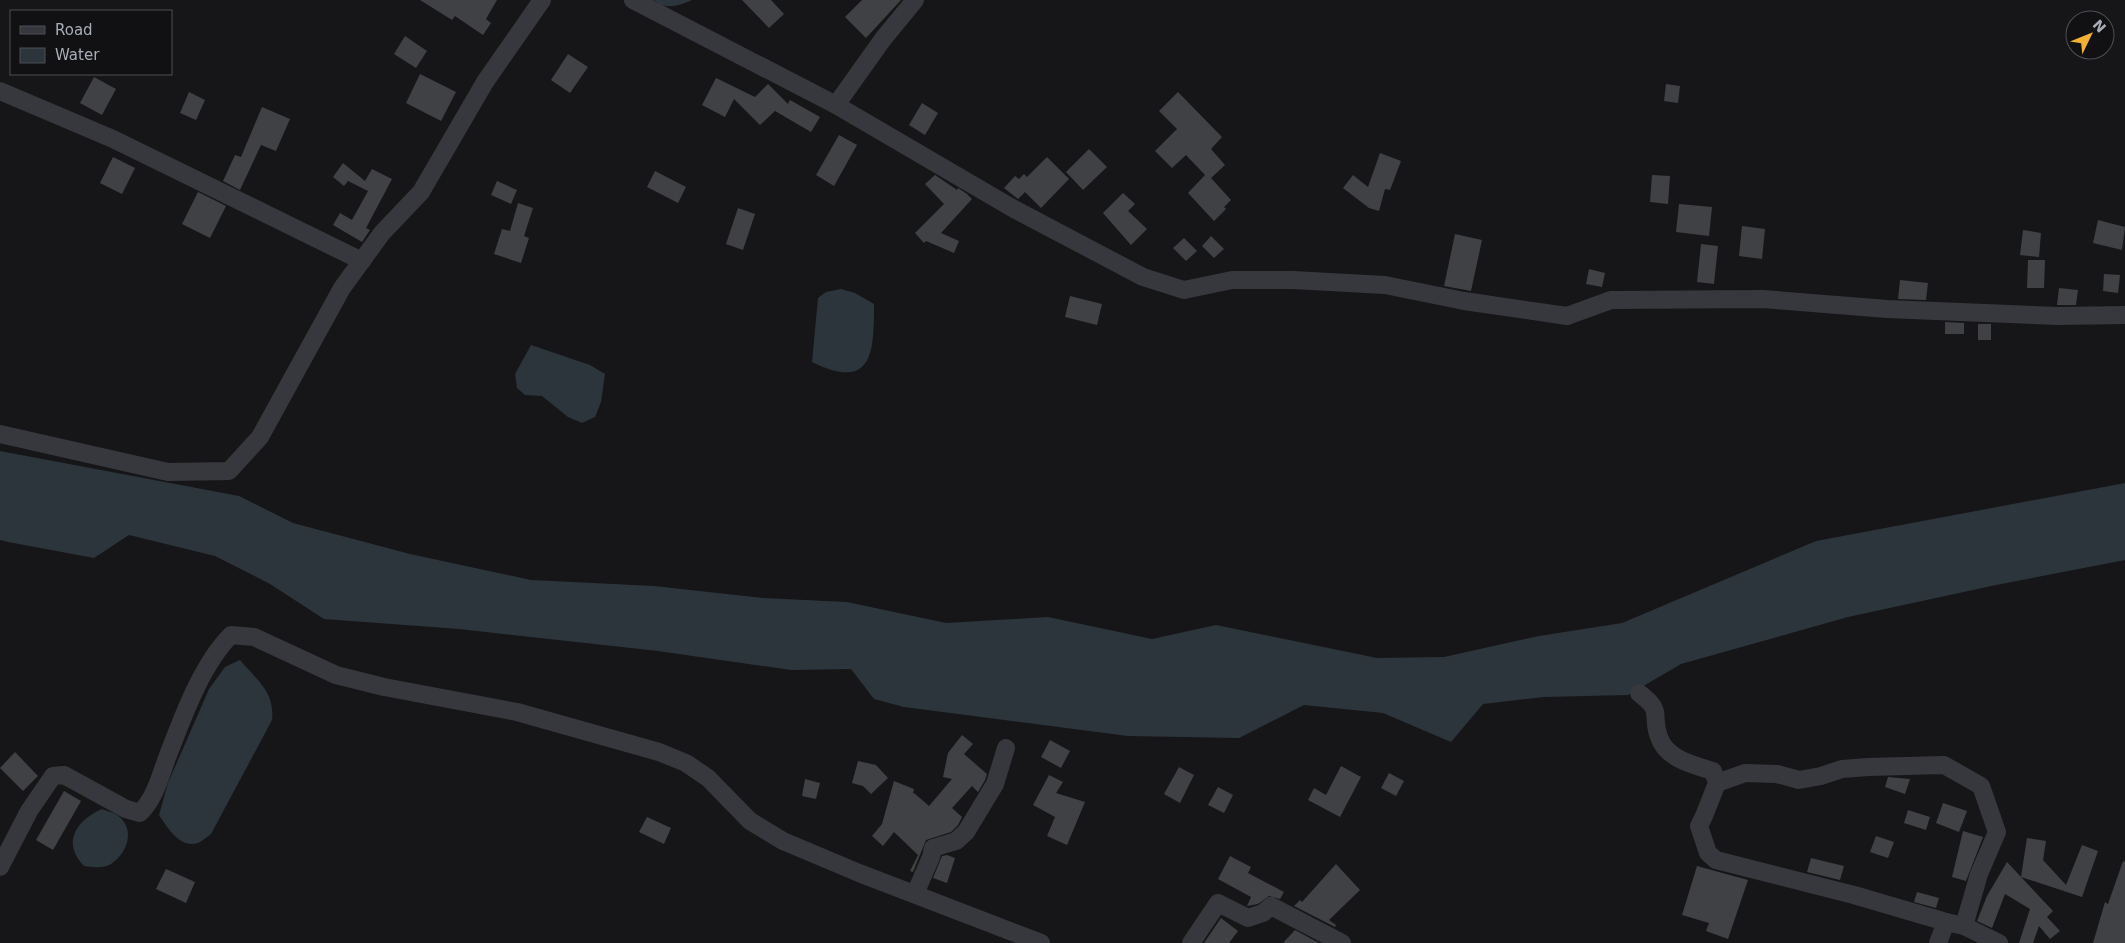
<svg xmlns="http://www.w3.org/2000/svg" width="2125" height="943" font-family="'DejaVu Sans',sans-serif">
  <rect width="100%" height="100%" fill="#161618"/>
  <g fill="#2c353c">
    <path d="M654 0H692C681 5 664 11 654 0Z"/>
    <path d="M841 289 855 293 874 304C874 352 873 392 812 362L818 298 826 292Z"/>
    <path d="M531 345 590 365 605 374 601 402 595 417 582 423 568 417 542 396 525 395 517 388 515 374Z"/>
    <path d="M0 451 239 496 293 523 410 554 531 580 654 586 763 598 847 602 946 623 1048 617 1152 639 1216 625 1377 658 1444 657 1539 636 1622 623 1816 541 2125 483V560L1996 585 1848 617 1681 664 1628 695 1544 697 1483 704 1451 742 1383 713 1304 705 1239 738 1128 736 904 707 874 699 851 669 791 670 658 651 459 629 324 619 270 584 215 556 129 535 94 558 8 542 0 540Z"/>
    <path d="M240 660C257 680 275 692 272 720L211 834C207 837 202 841 198 843 180 849 167 827 159 815L168 783 209 689 225 667Z"/>
    <path d="M102 809C106 811 113 812 117 815 136 828 128 853 111 864 103 869 94 867 84 866 62 843 75 821 102 809Z"/>
  </g>
  <g fill="#404145">
    <path d="M420 0H497L486 19 491 23 483 35 455 16 452 20Z"/>
    <path d="M742 0H771L784 14 769 28Z"/>
    <path d="M862 0H901L866 38 845 17Z"/>
    <path d="M405 36 427 51 416 68 394 54Z"/>
    <path d="M568 54 588 67 570 93 551 80Z"/>
    <path d="M420 74 456 92 441 121 406 103Z"/>
    <path d="M94 77 116 89 102 115 80 103Z"/>
    <path d="M716 78 755 97 768 84 788 104 790 100 820 117 811 132 775 111 760 125 734 99 725 117 702 105Z"/>
    <path d="M1666 84 1680 86 1678 103 1664 101Z"/>
    <path d="M189 92 205 100 196 120 180 113Z"/>
    <path d="M1178 92 1222 137 1211 149 1225 165 1211 178 1231 200 1224 207 1226 209 1214 221 1188 193 1205 175 1186 155 1172 168 1155 151 1177 129 1159 111Z"/>
    <path d="M922 103 938 113 925 135 909 125Z"/>
    <path d="M262 107 290 119 276 151 261 145 240 190 223 181 235 155 241 157Z"/>
    <path d="M839 135 857 145 834 186 816 175Z"/>
    <path d="M1089 149 1107 167 1083 190 1066 172Z"/>
    <path d="M1380 153 1401 161 1390 190 1385 189 1379 211 1369 208 1343 188 1353 175 1368 187Z"/>
    <path d="M113 157 135 168 122 194 100 183Z"/>
    <path d="M1047 157 1069 179 1041 208 1025 192 1018 199 1004 188 1015 176 1019 179 1024 174 1027 177Z"/>
    <path d="M343 163 365 181 372 169 392 179 366 228 370 230 362 242 333 225 340 213 352 220 368 191 348 181 344 186 333 177Z"/>
    <path d="M655 171 686 187 678 203 647 187Z"/>
    <path d="M935 175 957 190 958 188 967 194 972 199 941 233 959 241 954 253 926 241 924 243 915 233 944 204 925 184Z"/>
    <path d="M1652 175 1670 176 1668 204 1650 202Z"/>
    <path d="M497 181 517 190 511 204 491 195Z"/>
    <path d="M198 192 226 206 210 238 182 224Z"/>
    <path d="M1123 193 1135 204 1128 211 1147 229 1131 245 1103 213Z"/>
    <path d="M518 203 533 208 524 236 529 238 521 263 494 254 502 229 510 231Z"/>
    <path d="M1679 204 1712 207 1709 236 1676 232Z"/>
    <path d="M738 208 755 214 743 250 726 244Z"/>
    <path d="M2098 220 2125 227 2122 250 2093 243Z"/>
    <path d="M1742 226 1765 229 1762 259 1739 256Z"/>
    <path d="M2023 230 2041 233 2039 257 2020 255Z"/>
    <path d="M1455 234 1482 240 1471 291 1444 286Z"/>
    <path d="M1211 236 1224 249 1214 258 1202 246Z"/>
    <path d="M1184 238 1197 251 1186 261 1173 248Z"/>
    <path d="M1701 244 1718 246 1714 284 1697 282Z"/>
    <path d="M2028 260H2045L2044 288H2027Z"/>
    <path d="M1589 269 1605 273 1602 287 1586 284Z"/>
    <path d="M2104 274 2120 275 2118 293 2103 291Z"/>
    <path d="M1900 280 1928 283 1926 300 1898 299Z"/>
    <path d="M2059 288 2078 290 2076 305H2057Z"/>
    <path d="M1070 296 1102 304 1097 325 1065 317Z"/>
    <path d="M1945 322 1964 323V334H1945Z"/>
    <rect x="1978" y="324" width="13" height="16"/>
    <path d="M962 735 973 744 964 754 987 774 985 780 978 792 972 786 952 808 962 817 958 825 951 832 926 840 913 872 910 871 918 855 894 832 883 846 872 836 882 824 894 781 914 789 913 794 914 793 929 806 952 779 943 777 948 753Z"/>
    <path d="M1050 740 1070 751 1061 768 1041 757Z"/>
    <path d="M15 752 38 776 23 791 0 768Z"/>
    <path d="M858 761 876 765 888 778 871 794 863 786 852 783Z"/>
    <path d="M1341 766 1361 777 1340 817 1308 800 1314 788 1326 795Z"/>
    <path d="M1179 767 1194 775 1180 803 1164 794Z"/>
    <path d="M1389 773 1404 781 1396 796 1381 788Z"/>
    <path d="M1049 775 1063 782 1056 793 1085 802 1067 845 1047 836 1055 817 1033 805Z"/>
    <path d="M1888 777 1910 779 1905 794 1885 787Z"/>
    <path d="M805 779 820 783 816 799 802 796Z"/>
    <path d="M1218 787 1233 795 1224 813 1208 805Z"/>
    <path d="M64 791 81 801 53 850 36 840Z"/>
    <path d="M1943 803 1967 811 1959 832 1936 823Z"/>
    <path d="M1908 810 1930 817 1926 830 1904 823Z"/>
    <path d="M647 817 671 828 664 844 639 832Z"/>
    <path d="M1963 831 1983 837 1966 881 1952 877Z"/>
    <path d="M1876 836 1894 842 1888 858 1870 852Z"/>
    <path d="M2027 838 2046 841 2043 860 2066 885 2082 845 2098 851 2082 897 2021 877Z"/>
    <path d="M947 855 955 858 947 883 933 878 942 856Z"/>
    <path d="M1230 856 1251 867 1248 873 1284 892 1280 899 1269 896 1258 904 1247 906 1251 897 1218 879Z"/>
    <path d="M1811 858 1844 866 1840 880 1807 872Z"/>
    <path d="M2123 861 2125 862V943H2093L2105 902 2108 904Z"/>
    <path d="M2007 862 2053 911 2047 917 2060 931 2050 939 2039 926 2033 943H2019L2030 909 2005 894 1992 928 1977 921 1987 896Z"/>
    <path d="M1336 864 1360 890 1329 920 1336 925 1335 927 1294 906 1300 900 1302 902Z"/>
    <path d="M1697 866 1748 880 1728 939 1706 931 1709 923 1682 915Z"/>
    <path d="M166 869 195 882 186 903 156 889Z"/>
    <path d="M1917 892 1939 898 1936 908 1914 902Z"/>
    <path d="M1221 918 1238 931 1229 943H1204Z"/>
    <path d="M1295 930 1319 943H1283Z"/>
  </g>
  <g fill="none" stroke-linecap="round" stroke-linejoin="round">
    <g stroke="#37383d" stroke-width="18">
      <path d="M633 0 836 105 1014 209 1143 277 1184 290 1232 280H1293L1385 285 1464 301 1567 316 1611 300 1763 299 1887 309 2058 316 2125 315"/>
      <path d="M0 91 113 139 362 261"/>
      <path d="M836 105 883 39 915 0"/>
      <path d="M0 434 168 472 229 471 260 437 342 288 382 233 421 192 485 82 542 0"/>
      <path d="M1639 693C1665 713 1650 713 1659 737 1666 759 1694 765 1713 771L1717 783 1704 816 1699 826 1708 853 1716 860 1854 895 1946 922"/>
      <path d="M1717 783 1745 773 1777 774 1799 780 1821 776 1842 769 1868 767 1944 765 1981 786 1997 832 1979 874 1964 926"/>
      <path d="M0 867 29 811 53 776 64 775 126 809 140 813C155 798 160 777 167 758 182 719 201 665 231 635L254 637 336 675 384 687 517 712 659 752 686 763 708 778 750 821 783 841 859 873 1041 943"/>
      <path d="M915 894 931 857 933 848 956 841 966 832 995 784 1006 748"/>
      <path d="M1191 943 1218 903 1248 918 1263 913 1271 906 1342 943"/>
      <path d="M1938 943 1946 922 1964 926 1999 943"/>
    </g>
  </g>
  <rect x="10" y="10" width="162" height="65" fill="#111113" stroke="#4d4f55"/>
  <rect x="20" y="26" width="25" height="8" fill="#37383d" stroke="#4d4f55"/>
  <text x="55" y="35" font-size="15" fill="#a8adb8">Road</text>
  <rect x="20" y="48" width="25" height="15" fill="#2c353c" stroke="#4d4f55"/>
  <text x="55" y="60" font-size="15" fill="#a8adb8">Water</text>
  <g transform="translate(2090 35) rotate(47)"><circle r="24" fill="#111113" stroke="#4d4f55"/>
  <path d="M0-4L9 19L0 12L-9 19Z" fill="#f2b134"/>
  <text y="-8" font-size="14" font-weight="bold" text-anchor="middle" fill="#a8adb8">N</text>
  </g>
</svg>
